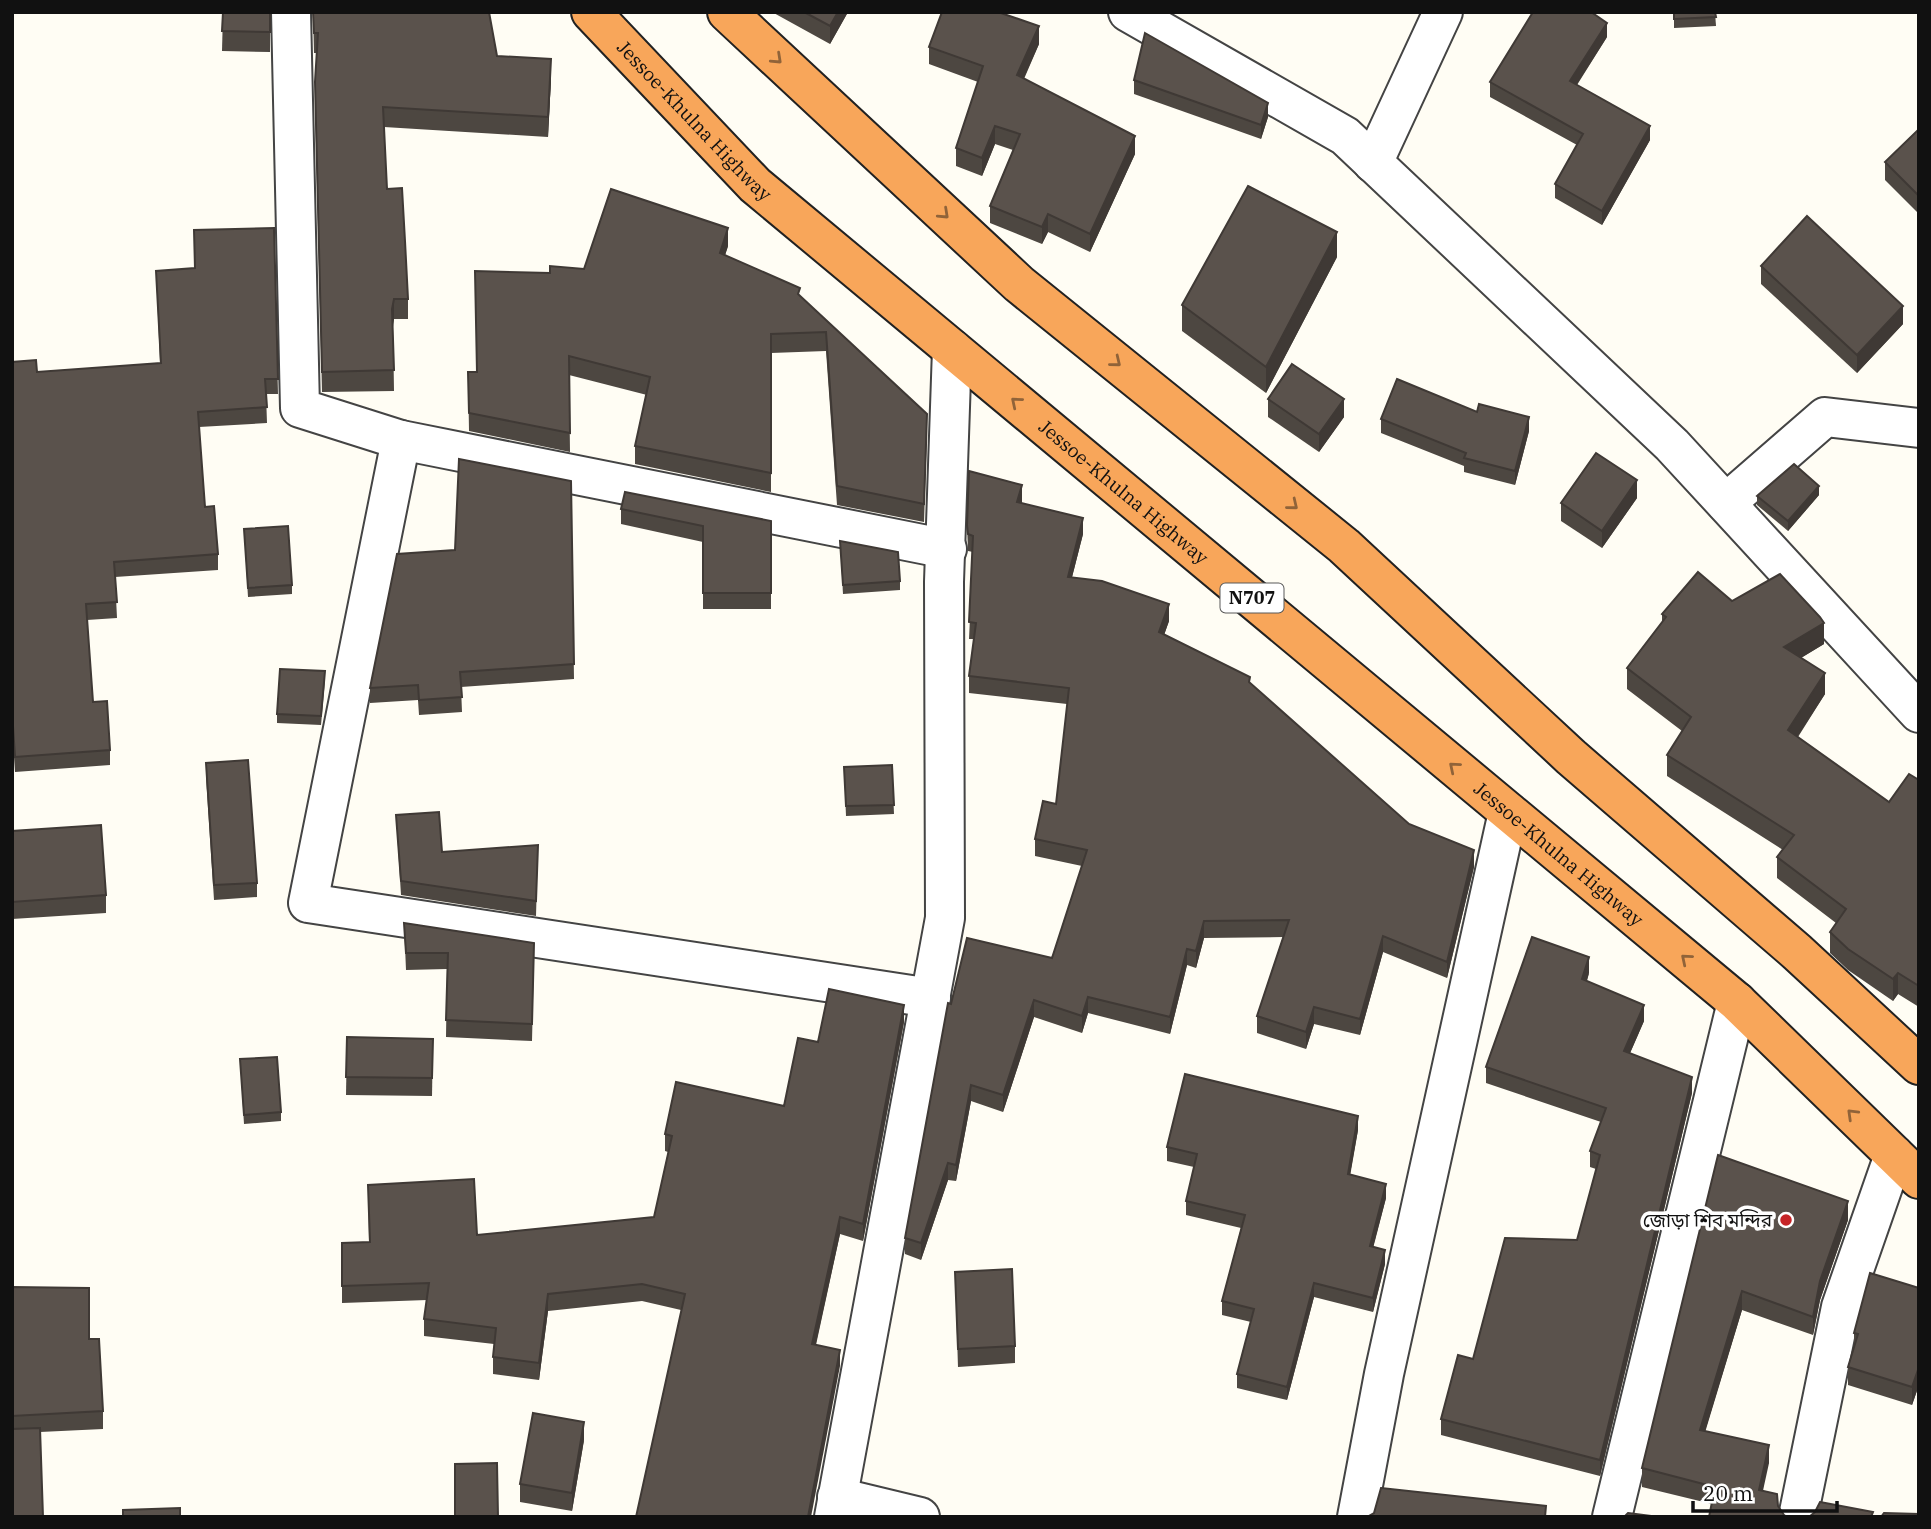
<svg xmlns="http://www.w3.org/2000/svg" width="1931" height="1529" font-family="'IBM Plex Serif','Noto Sans Bengali',serif">
  <rect width="100%" height="100%" fill="#fffdf4"/>
  <g fill="none" stroke-linecap="round" stroke-linejoin="round">
    <g stroke="#444" stroke-width="42">
      <g id="minor">
        <path d="M291 12 300 408 401 440 308 903 931 998"/>
        <path d="M1128 12 1345 136 1672 445 1919 713"/>
        <path d="M1373 163 1443 12"/>
        <path d="M401 440 947 549"/>
        <path d="M1726 503 1825 417 1919 428"/>
        <path d="M837 1497 920 1517"/>
        <path d="M834 1517 945 918 944 582 952 349"/>
        <path d="M1357 1517 1384 1374 1508 812"/>
        <path d="M1612 1517 1737 1002"/>
        <path d="M1798 1517 1841 1307 1894 1155"/>
      </g>
    </g>
    <g stroke="#222" stroke-width="42">
      <g id="highway">
        <path id="s1" d="M591 12 755 185 1737 1002 1919 1179"/>
        <path d="M727 12 1019 284 1344 546 1571 757 1797 952 1919 1065"/>
      </g>
    </g>
    <use href="#minor" stroke="#fff" stroke-width="38"/>
    <use href="#highway" stroke="#f8a65a" stroke-width="38"/>
  </g>
  <g fill="#4d4741">
    <path d="M223 12H270V52L222 51Z"/>
    <path d="M313 12 497 56 551 79 548 137 384 127 387 189 408 299V319H394L393 327 394 391 322 392 315 102 317 53H314Z"/>
    <path d="M772 12H848L830 44Z"/>
    <path d="M1674 12H1715L1716 26 1674 28Z"/>
    <path d="M1607 37 1577 85 1650 140 1602 225 1555 198V184L1577 145 1490 97V82Z"/>
    <path d="M1039 44 1024 79 1135 154 1090 252 1048 232 1042 244 990 223V206L1013 150 995 144 982 176 956 166V148L978 82 929 64V47Z"/>
    <path d="M1134 80 1268 117 1261 139 1134 94Z"/>
    <path d="M1919 129V214L1885 180V162Z"/>
    <path d="M274 228 278 394H266L267 423 199 427 205 507 218 554V570L115 577 117 618 87 620 93 702 110 750V765L15 772 12 727V362L37 372 160 363 156 271 195 268Z"/>
    <path d="M728 246 725 255 800 296 927 433 924 522 837 505 826 351 771 353V492L635 464V446L647 395 569 375 570 452 469 431 468 372H477L550 273 584 269Z"/>
    <path d="M1337 257 1266 393 1182 331V305Z"/>
    <path d="M1761 266 1903 324 1857 373 1761 284Z"/>
    <path d="M1268 399 1344 417 1319 452 1268 417Z"/>
    <path d="M1477 412 1529 431 1515 485 1464 472V466L1381 433V419Z"/>
    <path d="M571 481 574 679 461 687 462 712 419 715 418 700 370 703V688L455 550Z"/>
    <path d="M1819 495 1788 531 1757 505V496Z"/>
    <path d="M1637 498 1602 548 1561 521V503Z"/>
    <path d="M1022 503 1083 534 1072 577 1169 621 1164 635 1250 683 1409 824 1474 867 1447 978 1383 952 1360 1035 1314 1024 1306 1049 1257 1033V1016L1283 937 1204 938 1196 968 1187 965 1170 1034 1088 1013 1082 1033 1034 1017 1003 1112 971 1101 956 1181 948 1180 921 1260 905 1254V1238L951 1004 1052 958 1082 866 1035 856V839L1056 804 1067 704 969 693V676L974 639H969L973 552 968 551 967 525Z"/>
    <path d="M621 509 771 521V609H703V542L621 524Z"/>
    <path d="M244 529 292 585V594L248 597Z"/>
    <path d="M840 541 900 581V590L843 594Z"/>
    <path d="M1732 601 1824 644 1801 658 1825 694 1798 737 1889 802 1919 780V1007L1898 994 1893 1001 1848 970 1830 953V932L1836 923 1777 878V857L1783 850 1667 776V755L1682 731 1627 689V668L1662 622V614Z"/>
    <path d="M325 680 321 725 277 723V714Z"/>
    <path d="M206 763 257 883V897L214 900 206 777Z"/>
    <path d="M892 765 894 814 846 816 844 767Z"/>
    <path d="M396 815 442 852 538 845 536 916 401 895Z"/>
    <path d="M12 831 106 895V913L12 919Z"/>
    <path d="M404 923 534 960 532 1041 446 1037 447 969 406 970Z"/>
    <path d="M1589 973 1587 981 1644 1021 1630 1053 1692 1093 1600 1476 1441 1435V1419L1473 1359 1577 1240 1596 1169 1590 1167V1151L1601 1122 1486 1083V1067Z"/>
    <path d="M904 1022 863 1241 840 1234 816 1345 840 1366 681 1310 642 1301 548 1311 539 1380 493 1374V1357L494 1344 424 1336V1319L427 1300 342 1303V1243L369 1242 368 1185 477 1235 654 1217 668 1152 665 1151V1134L784 1106 818 1042Z"/>
    <path d="M347 1037 433 1039 432 1096 346 1095Z"/>
    <path d="M240 1059 281 1112V1121L244 1124Z"/>
    <path d="M1358 1130 1350 1174 1386 1198 1373 1247 1385 1264 1373 1312 1314 1297 1287 1400 1237 1388V1374L1251 1322 1222 1315V1301L1241 1228 1186 1215V1201L1194 1167 1167 1161V1147Z"/>
    <path d="M1718 1155 1848 1220 1820 1300 1813 1335 1742 1310 1705 1431 1769 1463 1712 1504 1642 1487V1468Z"/>
    <path d="M955 1272 1015 1346V1363L958 1367Z"/>
    <path d="M12 1287 89 1339 103 1411V1429L40 1432 12 1517Z"/>
    <path d="M1919 1288V1385L1912 1405 1848 1385V1367L1854 1347V1333Z"/>
    <path d="M584 1440 572 1511 520 1502V1484Z"/>
  </g>
  <g fill="#3f3935">
    <path d="M838 12H848L830 44V26Z"/>
    <path d="M1607 23V37L1570 95V81Z"/>
    <path d="M1039 26V44L1017 93V75Z"/>
    <path d="M551 59V79L548 137V117Z"/>
    <path d="M1268 103V117L1261 139V125Z"/>
    <path d="M995 126V144L982 176V158Z"/>
    <path d="M1650 126V140L1602 225V211Z"/>
    <path d="M1135 136V154L1090 252V234Z"/>
    <path d="M1048 214V232L1042 244V227Z"/>
    <path d="M728 228V246L720 271V253Z"/>
    <path d="M1337 232V257L1266 393V367Z"/>
    <path d="M394 299V319L392 329V309Z"/>
    <path d="M1903 306V324L1857 373V355Z"/>
    <path d="M1344 399V417L1319 452V434Z"/>
    <path d="M1529 417V431L1515 485V471Z"/>
    <path d="M1637 480V498L1602 548V531Z"/>
    <path d="M1022 485V502L1017 518V502Z"/>
    <path d="M1819 486V495L1788 531V521Z"/>
    <path d="M1083 518V534L1068 593V577Z"/>
    <path d="M1169 604V621L1159 649V632Z"/>
    <path d="M1824 623V644L1784 668V647Z"/>
    <path d="M1825 673V694L1788 751V730Z"/>
    <path d="M1474 850V867L1447 978V962Z"/>
    <path d="M1204 921V938L1196 968V951Z"/>
    <path d="M1383 936V952L1360 1035V1019Z"/>
    <path d="M1187 949V965L1170 1034V1017Z"/>
    <path d="M1589 957V973L1582 995V979Z"/>
    <path d="M1898 973V994L1893 1001V979Z"/>
    <path d="M1088 997V1013L1082 1033V1016Z"/>
    <path d="M1034 1000V1017L1003 1112V1095Z"/>
    <path d="M904 1005V1022L863 1241V1224Z"/>
    <path d="M1644 1005V1021L1624 1067V1051Z"/>
    <path d="M1314 1007V1024L1306 1049V1032Z"/>
    <path d="M1692 1077V1093L1600 1476V1460Z"/>
    <path d="M971 1085V1101L956 1181V1165Z"/>
    <path d="M1358 1116V1130L1348 1188V1174Z"/>
    <path d="M948 1163V1180L921 1260V1243Z"/>
    <path d="M1386 1184V1198L1370 1260V1246Z"/>
    <path d="M1848 1201V1220L1820 1300 1813 1335V1317L1820 1281Z"/>
    <path d="M840 1217V1234L812 1361V1344Z"/>
    <path d="M1385 1250V1264L1373 1312V1298Z"/>
    <path d="M1314 1283V1297L1287 1400V1387Z"/>
    <path d="M1742 1291V1310L1700 1449V1430Z"/>
    <path d="M548 1294V1311L539 1380V1363Z"/>
    <path d="M840 1350V1366L811 1517H808Z"/>
    <path d="M1919 1367V1385L1912 1405V1387Z"/>
    <path d="M584 1422V1440L572 1511V1493Z"/>
    <path d="M1769 1445V1463L1759 1509V1490Z"/>
  </g>
  <g fill="#5a524c" stroke="#3f3935" stroke-width="2">
    <path d="M223 12H270V32L222 31Z"/>
    <path d="M313 12H489L497 56 551 59 548 117 383 107 387 189 402 188 405 241 408 299H394L392 309 394 370 322 372 315 82 318 33H314Z"/>
    <path d="M804 12H838L830 26Z"/>
    <path d="M942 12H998L1039 26 1017 75 1135 136 1090 234 1048 214 1042 227 990 206 1020 134 995 126 982 158 956 148 983 66 929 47Z"/>
    <path d="M1533 12H1591L1607 23 1570 81 1650 126 1602 211 1555 184 1583 134 1490 82Z"/>
    <path d="M1674 12H1715L1716 17 1674 19Z"/>
    <path d="M1145 33 1268 103 1261 125 1134 80Z"/>
    <path d="M1919 129V196L1885 162Z"/>
    <path d="M1248 186 1337 232 1266 367 1182 305Z"/>
    <path d="M611 189 728 228 720 253 800 288 798 294 927 414 924 504 837 486 826 332 771 334V473L635 446 650 377 569 356 570 433 469 413 468 372H477L475 271 550 273V266L584 269Z"/>
    <path d="M1807 216 1903 306 1857 355 1761 266Z"/>
    <path d="M274 228 278 379H265L267 407 198 412 205 507 214 506 218 554 114 562 117 602 86 604 93 702 107 701 110 750 15 757 12 711V362L36 360 37 372 161 363 156 271 195 268 194 230Z"/>
    <path d="M1292 364 1344 399 1319 434 1268 399Z"/>
    <path d="M1397 379 1477 412 1479 404 1529 417 1515 471 1464 458 1466 453 1381 419Z"/>
    <path d="M1596 453 1637 480 1602 531 1561 503Z"/>
    <path d="M459 459 571 481 574 664 460 672 462 697 419 700 418 685 370 688 397 554 455 550Z"/>
    <path d="M1794 464 1819 486 1788 521 1757 496Z"/>
    <path d="M969 471 1022 485 1017 502 1083 518 1068 577 1102 581 1169 604 1159 632 1250 677 1249 682 1409 824 1474 850 1447 962 1383 936 1360 1019 1314 1007 1306 1032 1257 1016 1289 920 1204 921 1196 951 1187 949 1170 1017 1088 997 1082 1016 1034 1000 1003 1095 971 1085 956 1165 948 1163 921 1243 905 1238 948 1003 951 1004 967 938 1052 958 1087 850 1035 839 1043 801 1056 804 1069 688 969 676 976 623 969 622 973 536 968 534 967 525Z"/>
    <path d="M625 492 771 521V593H703V526L621 509Z"/>
    <path d="M288 526 292 585 248 588 244 529Z"/>
    <path d="M840 541 898 552 900 581 843 585Z"/>
    <path d="M1698 572 1732 601 1780 574 1820 617 1824 623 1784 647 1825 673 1788 730 1889 802 1909 774 1919 780V986L1898 973 1893 979 1848 949 1830 932 1846 909 1777 857 1794 835 1667 755 1691 717 1627 668 1666 617 1662 614Z"/>
    <path d="M280 669 325 671 321 716 277 714Z"/>
    <path d="M248 760 257 883 214 885 206 763Z"/>
    <path d="M892 765 894 805 846 806 844 767Z"/>
    <path d="M439 812 442 852 538 845 536 901 401 881 396 815Z"/>
    <path d="M101 825 106 895 12 902V831Z"/>
    <path d="M404 923 534 943 532 1024 446 1020 448 953H406Z"/>
    <path d="M1532 937 1589 957 1582 979 1644 1005 1624 1051 1692 1077 1600 1460 1441 1419 1458 1355 1473 1359 1505 1238 1577 1240 1600 1155 1590 1151 1606 1108 1486 1067Z"/>
    <path d="M829 989 904 1005 863 1224 840 1217 812 1344 840 1350 808 1517H636L685 1294 642 1284 548 1294 539 1363 493 1357 496 1328 424 1319 429 1283 342 1286V1243L370 1242 368 1185 474 1179 477 1235 654 1217 672 1136 665 1134 676 1082 784 1106 798 1038 818 1042Z"/>
    <path d="M347 1037 433 1039 432 1078 346 1077Z"/>
    <path d="M277 1057 281 1112 244 1115 240 1059Z"/>
    <path d="M1185 1074 1358 1116 1348 1174 1386 1184 1370 1246 1385 1250 1373 1298 1314 1283 1287 1387 1237 1374 1254 1309 1222 1301 1245 1215 1186 1201 1197 1154 1167 1147Z"/>
    <path d="M1718 1155 1848 1201 1820 1281 1813 1317 1742 1291 1700 1430 1769 1445 1759 1490 1777 1494 1778 1506 1784 1515 1787 1517H1709L1715 1487 1642 1468Z"/>
    <path d="M1012 1269 1015 1346 958 1349 955 1272Z"/>
    <path d="M1870 1273 1919 1288V1367L1912 1387 1848 1367 1858 1334 1854 1333Z"/>
    <path d="M12 1287 89 1288V1339H99L103 1411 12 1416Z"/>
    <path d="M533 1413 584 1422 572 1493 520 1484Z"/>
    <path d="M40 1428 43 1517H12V1429Z"/>
    <path d="M497 1463 498 1517H455V1464Z"/>
    <path d="M1381 1488 1546 1506 1545 1517H1367L1374 1513Z"/>
    <path d="M1820 1502 1873 1512 1871 1517H1809L1815 1512Z"/>
    <path d="M180 1508V1517H123V1510Z"/>
    <path d="M1628 1513 1659 1517H1624Z"/>
    <path d="M1884 1513 1919 1514V1517H1881Z"/>
  </g>
  <defs><path id="oneway-chevron" d="M-2-3.5L2.5 0L-2 3.5" fill="none" stroke-width="1.6" stroke-linecap="round" stroke-linejoin="round" transform="scale(1.75)"/></defs>
  <g stroke="#906339">
    <use href="#oneway-chevron" transform="translate(777 59) rotate(43)"/>
    <use href="#oneway-chevron" transform="translate(944 214) rotate(43)"/>
    <use href="#oneway-chevron" transform="translate(1116 362) rotate(39)"/>
    <use href="#oneway-chevron" transform="translate(1016 402) rotate(-140)"/>
    <use href="#oneway-chevron" transform="translate(1293 505) rotate(39)"/>
    <use href="#oneway-chevron" transform="translate(1454 767) rotate(-140)"/>
    <use href="#oneway-chevron" transform="translate(1686 959) rotate(-140)"/>
    <use href="#oneway-chevron" transform="translate(1852 1114) rotate(-136)"/>
  </g>
  <circle fill="#c62326" stroke="#fff" stroke-width="2.5" cx="1786" cy="1220" r="7"/>
  <g text-anchor="middle" stroke-width="7" stroke-linejoin="round" paint-order="stroke">
    <rect fill="#fff" stroke="#585858" stroke-width="2" x="1220.5" y="583.5" width="63" height="29" rx="5"/>
    <g font-size="18" font-weight="bold" fill="#111">
      <text x="1252" y="604">N707</text>
    </g>
    <g font-size="19" fill="#111" stroke="#fff">
      <text dy="7" stroke="none"><textPath href="#s1" startOffset="150">Jessoe-Khulna Highway</textPath></text>
      <text dy="7" stroke="none"><textPath href="#s1" startOffset="718">Jessoe-Khulna Highway</textPath></text>
      <text dy="7" stroke="none"><textPath href="#s1" startOffset="1284">Jessoe-Khulna Highway</textPath></text>
    </g>
    <g font-size="19" fill="#111" stroke="#fff" text-anchor="end">
      <text x="1772" y="1227">জোড়া শিব মন্দির</text>
    </g>
  </g>
  <rect width="1931" height="1529" fill="none" stroke="#111111" stroke-width="28"/>
  <path d="M1693 1501v10h144v-10" fill="none" stroke="#111111" stroke-width="3.5"/>
  <text x="1703" y="1501" font-size="21" fill="#111111" stroke="#ffffff" stroke-width="5" paint-order="stroke">20 m</text>
</svg>
